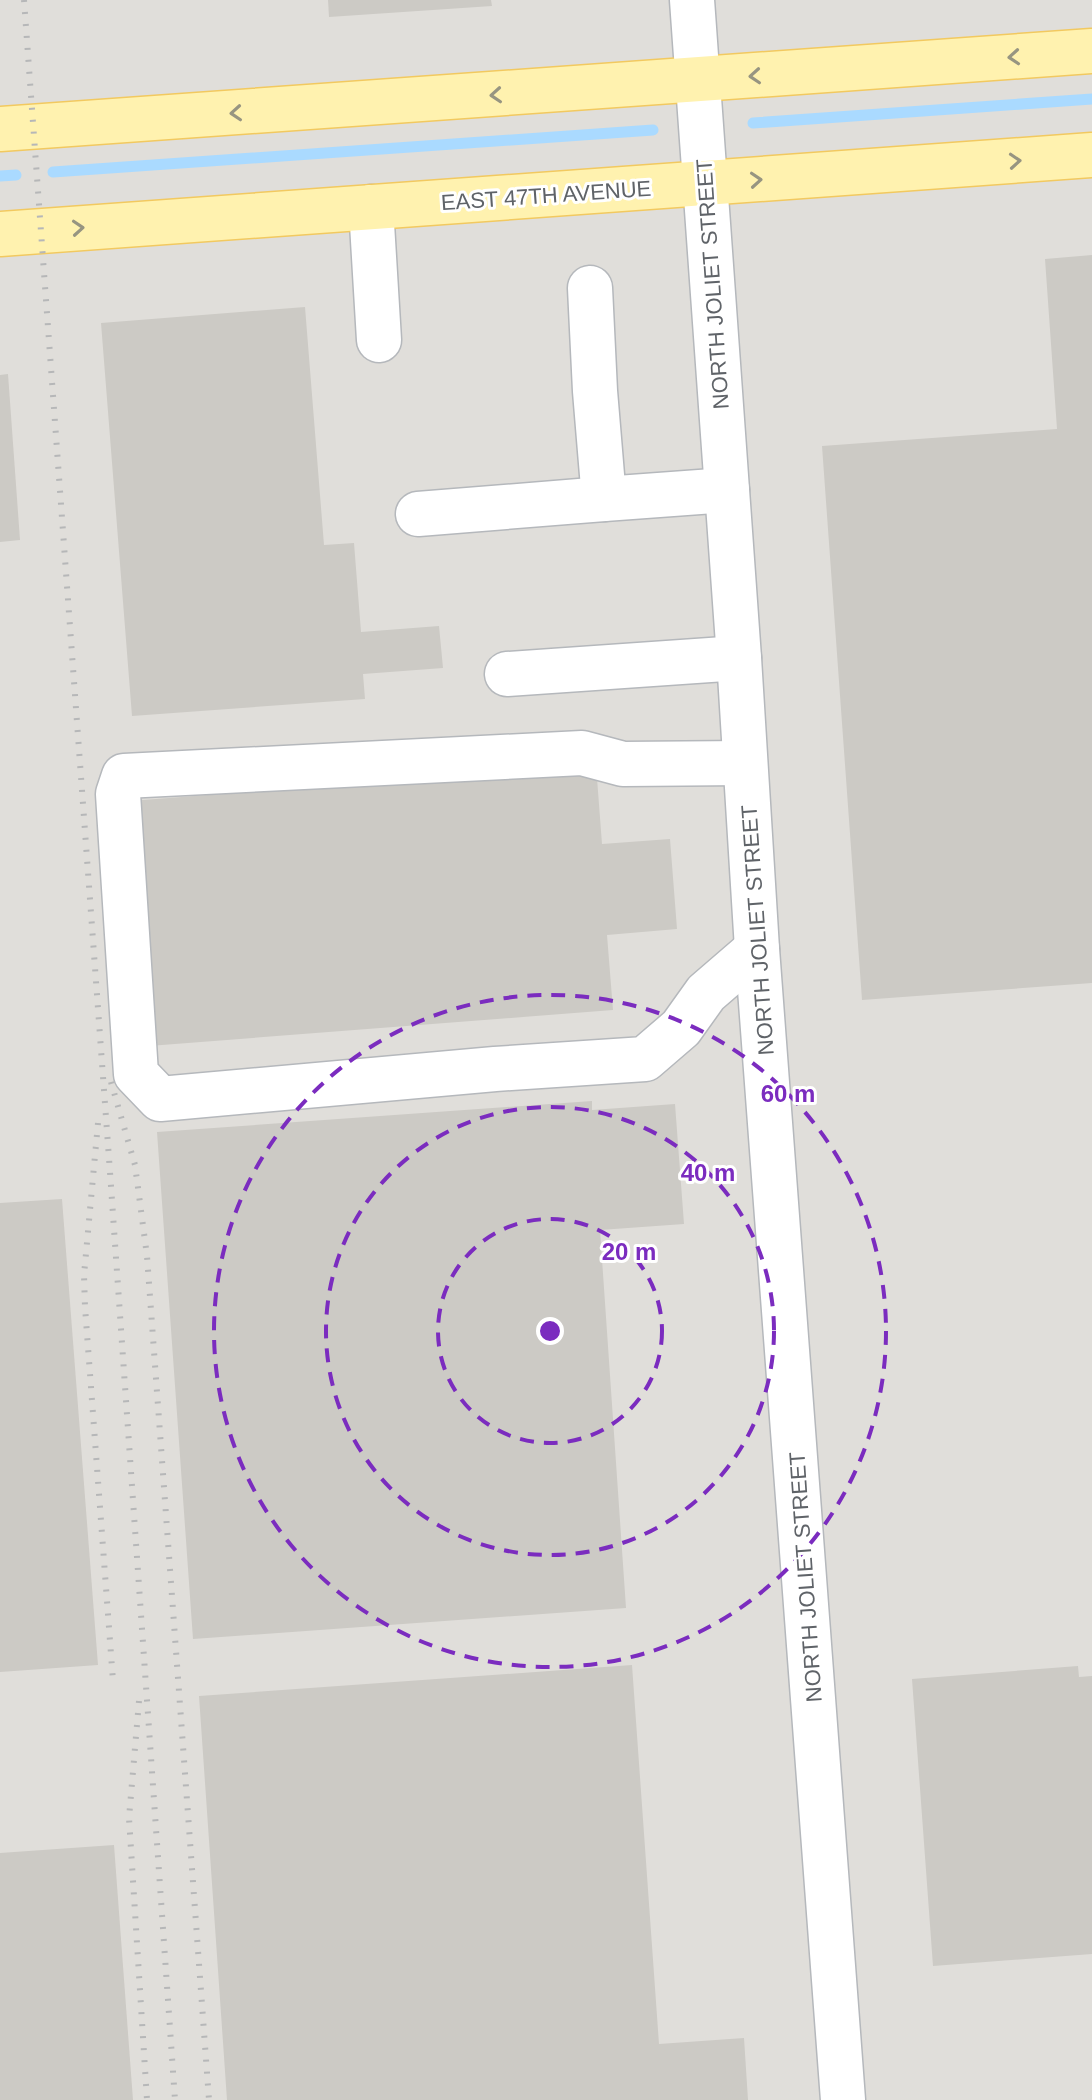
<svg xmlns="http://www.w3.org/2000/svg" width="1092" height="2100" font-family="Arial,sans-serif">
  <rect width="100%" height="100%" fill="#f1efe8"/>
  <rect fill="#e0deda" x="0" y="0" width="1092" height="2100"/>
  <g fill="none" stroke-linecap="round" stroke-linejoin="round">
    <g stroke="#aadaff" stroke-width="11">
      <path d="M753 123 1092 99"/>
      <path d="M53 172 653 130"/>
      <path d="M0 176 16 175"/>
    </g>
  </g>
  <g fill="#cccac5">
    <path d="M328 0H491L492 6 329 17Z"/>
    <path d="M1092 255V983L862 1000 822 446 1057 429 1045 259Z"/>
    <path d="M305 307 324 545 354 543 361 632 439 626 443 668 363 674 365 699 132 716 101 323Z"/>
    <path d="M8 374 20 540 0 542V375Z"/>
    <path d="M596 765 602 844 670 839 677 929 607 935 613 1010 149 1046 130 801Z"/>
    <path d="M592 1101V1110L675 1104 684 1224 600 1230 626 1608 193 1639 157 1132Z"/>
    <path d="M62 1199 98 1665 0 1672V1203Z"/>
    <path d="M632 1665 659 2044 744 2038 748 2100H227L199 1696Z"/>
    <path d="M1078 1666 1079 1677 1092 1676V1954L933 1966 912 1679Z"/>
    <path d="M114 1845 133 2100H0V1853Z"/>
  </g>
  <g fill="none" stroke-linecap="round" stroke-linejoin="round">
    <g stroke="#b5b8bc" stroke-width="47">
      <g id="minor">
        <path d="M692 0 739 658 757 949 843 2100"/>
        <path d="M371 207 379 340"/>
        <path d="M590 288 595 391 604 499 727 490"/>
        <path d="M418 514 604 499"/>
        <path d="M507 674 739 658"/>
        <path d="M745 763 623 764 582 753 124 776 118 794 136 1074 160 1099 495 1069 645 1059 681 1028 706 993 757 949"/>
      </g>
    </g>
    <g stroke="#f2c960" stroke-width="47">
      <g id="major">
        <path d="M0 129 1092 51"/>
        <path d="M0 234 1092 155"/>
      </g>
    </g>
    <use href="#minor" stroke="#fff" stroke-width="44"/>
    <use href="#major" stroke="#fff2af" stroke-width="44"/>
    <g stroke="#b6b7b8" stroke-width="6" stroke-dasharray="2 10" stroke-linecap="butt">
      <path d="M24 0 110 1172 175 2100"/>
      <path d="M111 1082 135 1165 147 1256 209 2100"/>
      <path d="M98 1123 84 1275 85 1307 113 1681"/>
      <path d="M139 1701 129 1818 147 2100"/>
    </g>
  </g>
  <defs><path id="oneway-chevron" d="M-2-3.5L2.5 0L-2 3.5" fill="none" stroke-width="1.6" stroke-linecap="round" stroke-linejoin="round" transform="scale(2)"/></defs>
  <g stroke="#979581">
    <use href="#oneway-chevron" transform="translate(1014 57) rotate(176)"/>
    <use href="#oneway-chevron" transform="translate(755 76) rotate(176)"/>
    <use href="#oneway-chevron" transform="translate(496 95) rotate(176)"/>
    <use href="#oneway-chevron" transform="translate(236 113) rotate(176)"/>
    <use href="#oneway-chevron" transform="translate(1015 161) rotate(-4)"/>
    <use href="#oneway-chevron" transform="translate(756 180) rotate(-4)"/>
    <use href="#oneway-chevron" transform="translate(78 228) rotate(-4)"/>
  </g>
  <g fill="none" stroke="#7b2cbf" stroke-width="4" stroke-dasharray="14 10">
    <circle cx="550" cy="1331" r="112"/>
    <circle cx="550" cy="1331" r="224"/>
    <circle cx="550" cy="1331" r="336"/>
  </g>
  <g text-anchor="middle" stroke-width="6" stroke-linejoin="round" paint-order="stroke">
    <g font-size="22" fill="#5f6368" stroke="#fff">
      <text transform="translate(546 195) rotate(-4)" y="8">EAST 47TH AVENUE</text>
      <text transform="translate(712 284) rotate(-94)" y="8">NORTH JOLIET STREET</text>
      <text transform="translate(757 930) rotate(-94)" y="8">NORTH JOLIET STREET</text>
      <text transform="translate(805 1577) rotate(-94)" y="8">NORTH JOLIET STREET</text>
    </g>
  </g>
  <circle cx="550" cy="1331" r="12" fill="#7b2cbf" stroke="#fff" stroke-width="4"/>
  <g font-size="24" text-anchor="middle" font-weight="bold" fill="#7b2cbf" stroke="#fff" stroke-width="6" stroke-linejoin="round" paint-order="stroke">
    <text x="788" y="1102">60 m</text>
    <text x="708" y="1181">40 m</text>
    <text x="629" y="1260">20 m</text>
  </g>
</svg>
